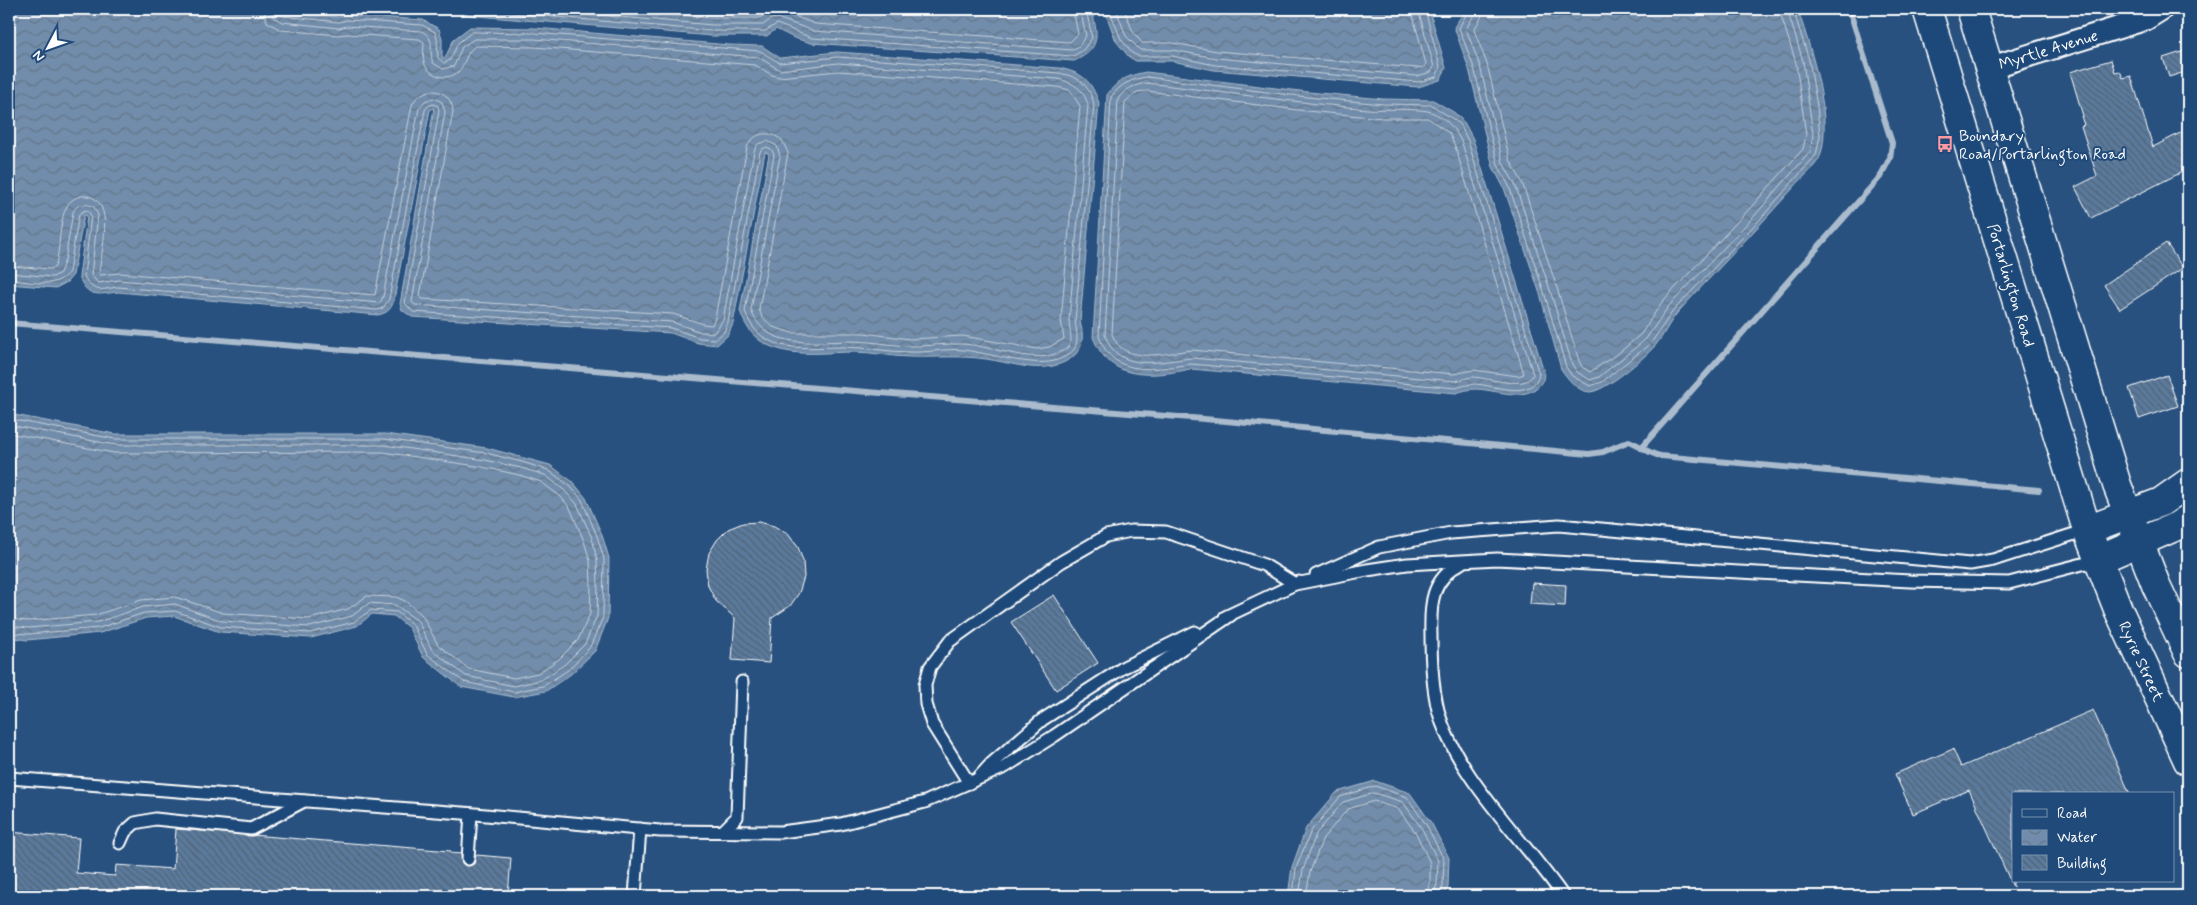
<svg xmlns="http://www.w3.org/2000/svg" width="2197" height="905" font-family="Mynerve,sans-serif">
  <defs>
    <pattern id="water-waves" width="16" height="10" patternUnits="userSpaceOnUse" patternTransform="scale(1.25)"><rect width="16" height="10" fill="#718dab"/><path d="M0 5q4-4 8 0t8 0" fill="none" stroke="#64768a"/></pattern>
    <pattern id="building-back-hatch" width="6" height="6" patternUnits="userSpaceOnUse" patternTransform="scale(1.25)"><rect width="6" height="6" fill="#5a7a9d"/><path d="M-1 5l2 2M0 0l6 6M5-1l2 2" fill="none" stroke="#536374"/></pattern>
  </defs>
  <rect width="100%" height="100%" fill="#28517f"/>
  <filter id="ink" filterUnits="userSpaceOnUse"><feTurbulence type="fractalNoise" baseFrequency=".02" numOctaves="2"/><feDisplacementMap in="SourceGraphic" scale="10" xChannelSelector="R" yChannelSelector="G"/><feConvolveMatrix kernelMatrix="1 2 1 2 8 2 1 2 1" color-interpolation-filters="sRGB"/></filter>
  <g filter="url(#ink)">
    <g fill="url(#water-waves)" stroke="#aabbcd">
      <path d="M9 9H258L339 17 345 15 423 20 439 29 442 38V58H445L454 39 470 27 535 28 729 45 762 46 780 58 837 52 1059 68C1083 73 1091 80 1099 103L1080 322C1087 345 1078 360 1053 366 1031 371 1008 362 986 359 958 355 938 358 910 357 892 357 873 352 854 352 829 352 799 357 775 348 756 342 746 329 740 311L769 154 765 152 733 324 728 335 717 345 698 343 671 333 412 317 402 310 400 304 434 108 430 110 394 300C391 310 387 313 378 315L118 292C99 294 88 299 79 277L87 216 84 215 73 275 67 282 56 288 9 284Z"/>
      <path d="M457 9H1091C1098 33 1102 49 1074 61L811 43 794 38 776 29 767 36H712L478 16 467 14Z"/>
      <path d="M1104 9H1429L1446 68 1440 80 1418 87 1214 70 1172 61H1136L1129 57 1116 41Z"/>
      <path d="M1466 9H1797L1799 13C1812 53 1832 113 1821 154 1818 165 1802 178 1795 186 1757 229 1717 270 1678 312 1669 322 1664 336 1655 346 1644 358 1606 391 1590 392 1578 392 1567 378 1561 369L1540 294 1504 188 1493 167 1469 69 1454 27Z"/>
      <path d="M1146 72 1308 92 1383 99 1433 100 1455 113 1464 122 1473 139 1545 375C1534 406 1500 390 1476 389 1469 389 1462 391 1456 393L1191 369C1151 377 1110 382 1093 337L1107 95C1117 80 1129 75 1146 72Z"/>
      <path d="M9 414 115 434H385L487 448 550 465 573 482 586 498 602 535 609 558 608 618 595 651 571 674 546 691 514 697 461 687 423 657 409 628 394 616 372 614 357 626 311 638 220 632 174 616 146 618 100 633 27 640 9 637Z"/>
      <path d="M1375 781 1410 793 1432 824 1449 858 1448 887 1444 896H1288L1292 867 1306 828 1337 792Z"/>
    </g>
    <g fill="none" stroke-linecap="round" stroke-linejoin="round">
      <g stroke="#c6d1dd" stroke-width="1">
        <path d="M467 9 712 31H765L777 24 812 38 1073 56 1083 50 1092 38 1086 9"/>
        <path d="M526 9 713 25H763L771 19 777 18 814 31 1072 50 1079 46 1086 36 1080 9"/>
        <path d="M611 9 713 18H760L769 12 778 10 815 24 1070 42 1078 34 1073 9"/>
        <path d="M1109 9 1121 39 1132 53 1138 56H1172L1215 65 1418 82 1436 77 1440 67 1425 9"/>
        <path d="M1116 9 1126 36 1140 50H1172L1216 58 1417 76 1431 72 1434 67 1418 9"/>
        <path d="M1124 9 1133 32 1142 43H1172L1217 51 1417 68 1424 67 1426 64 1411 9"/>
        <path d="M1469 9 1459 28 1474 68 1498 165 1509 186 1544 292 1566 367 1572 376 1590 386 1602 382 1651 343 1673 311 1762 217 1816 155 1820 136 1817 106 1809 60 1793 9"/>
        <path d="M1475 9 1474 15 1466 29 1480 66 1503 163 1515 184 1550 290 1572 364 1577 372 1590 380 1599 377 1646 339 1668 307 1757 213 1810 152 1813 135 1803 61 1787 9"/>
        <path d="M1483 9 1481 18 1474 30 1487 64 1510 160 1522 182 1557 288 1579 361 1582 367 1590 372 1620 352 1641 334 1662 302 1751 207 1803 149 1806 135 1796 63 1779 9"/>
        <path d="M1147 77 1307 97 1383 104 1432 105 1460 124 1468 141 1539 374C1533 401 1494 385 1475 384 1469 384 1462 386 1456 388L1191 364C1156 369 1113 379 1099 336L1111 97C1120 84 1132 79 1147 77Z"/>
        <path d="M1147 83C1220 92 1293 102 1367 109 1380 110 1422 108 1431 112 1447 118 1455 129 1462 143L1533 374C1528 391 1488 378 1474 377 1468 377 1461 380 1455 381L1192 358C1160 361 1118 374 1105 335L1118 99C1125 88 1135 85 1147 83Z"/>
        <path d="M1147 91 1306 111 1382 118H1428L1449 133 1455 146 1524 374 1518 376 1473 370 1454 374 1192 350C1167 352 1123 367 1112 334L1125 102 1137 92Z"/>
        <path d="M9 266 51 269 55 267C61 250 58 222 67 206 71 199 79 195 87 196 116 200 101 253 99 273L100 275 120 273 375 295 412 105C422 84 451 87 453 111L420 296 422 299 673 314 703 324 712 325 715 318 747 147C754 132 769 130 782 140L788 153 759 309 762 317 773 327 792 333H864L910 339 963 336 1037 349 1049 347 1064 339 1061 320 1080 106 1070 90 1057 87 838 71 779 77 772 75 755 65 534 47 475 46C465 53 466 64 458 72 448 81 431 77 425 65 422 58 424 49 424 42L419 39 348 34 338 35 281 30 267 22 264 9"/>
        <path d="M9 273 53 277 60 273 65 260 73 212C77 204 85 202 94 207L98 215 91 275 98 283 119 280 380 303 383 297 419 108 425 101 434 98 442 102 445 112 412 302 415 305 672 322 701 332 714 333 723 320 754 151 758 144 767 141 777 146 780 156 751 310C756 324 766 334 780 338 802 345 829 341 852 341 871 341 889 345 908 346 926 347 944 343 962 344 987 345 1029 362 1052 355 1078 347 1070 340 1069 320L1088 105C1083 88 1074 83 1058 79L838 63 780 70 758 57 534 39H474L462 47 454 66 443 69 433 63C428 50 437 38 421 31L347 26 339 28 282 22 273 17 271 9"/>
        <path d="M9 280C28 280 55 291 69 272L79 214 85 210 89 212 91 216 84 276C94 295 101 289 118 287L377 310 383 308 389 299 425 110 428 106 433 104 438 106 439 111 405 303 413 312 671 328 700 338 716 339 724 332 728 322 760 152 762 149 767 147 772 150 774 155 745 311C750 327 761 339 778 344 798 350 821 347 842 347 865 347 888 352 910 352 928 353 946 348 964 350 988 353 1032 367 1054 361 1079 353 1079 344 1075 321L1094 104C1088 83 1079 77 1059 73L838 57 780 63 760 51 534 33 472 32 458 43 450 60 444 63 438 58 437 39 435 32 422 25 347 20 339 22 283 16 278 14 277 9"/>
        <path d="M9 419 115 439H384L486 453 522 462 548 470 570 486 582 500 597 536 604 559 603 617 590 647 568 670 543 686 514 692 464 682 427 654 413 625 397 612 371 610 354 622 310 633 221 627 175 611 144 613 99 628 28 634 9 633"/>
        <path d="M9 425 115 445H384L485 460 521 468 545 475 565 491 577 504 592 538 597 560 598 585 597 616 585 644 564 665 541 680 514 686 466 676 432 650 418 621 395 605 369 603 352 616 310 627 222 621 175 604 143 607 98 622 28 628 9 626"/>
        <path d="M9 433 114 453 383 452 483 467 519 475 541 482 560 496 570 508 584 541 590 561 591 585 590 614 578 640 559 659 538 673 514 678 469 669 438 645 422 615 405 601 396 597 367 596 348 609 309 619 223 613 175 597 141 600 96 615 28 621 9 619"/>
        <path d="M1293 896 1296 868 1311 831 1340 797 1375 786 1407 797 1427 826 1444 860 1443 885 1440 896"/>
        <path d="M1299 896 1303 870 1316 834 1343 802 1374 793 1403 802 1422 829 1438 861 1437 884 1433 896"/>
        <path d="M1306 896 1310 872 1323 838 1348 809 1374 801 1398 809 1416 833 1430 863V882L1426 896"/>
      </g>
      <g stroke="#aabbcd" stroke-width="6">
        <path d="M9 323 1204 419 1589 454 1603 452 1629 441C1641 445 1648 454 1661 456L2039 490"/>
        <path d="M1641 448 1880 177 1890 158 1892 143 1849 9"/>
      </g>
    </g>
    <g fill="url(#building-back-hatch)" stroke="#fff">
      <path d="M2188 50V71L2169 77 2163 58Z"/>
      <path d="M2111 60 2115 72 2120 71 2123 78 2131 76 2153 147 2188 129V169L2091 218 2075 187 2097 176 2081 126 2084 125 2081 116H2083L2070 72Z"/>
      <path d="M2166 243 2183 268 2120 309 2104 285Z"/>
      <path d="M2167 375 2178 406 2139 419 2129 388Z"/>
      <path d="M759 522 774 526 788 534 798 547 803 561 804 577 799 593 790 606 772 618 769 663 732 660 735 618 716 601 708 586 706 569 709 553 717 540 728 529 743 523Z"/>
      <path d="M1532 583 1566 585 1565 606 1530 604Z"/>
      <path d="M1054 595 1098 663 1056 690 1011 622Z"/>
      <path d="M2093 710 2130 794H2013V887L1969 790 1913 814 1895 774 1953 749 1961 767Z"/>
      <path d="M176 829 451 851 450 853 461 854 462 863 467 866 474 864 476 855 511 858 508 896H9V832L79 838 76 873 115 876 116 865 173 869Z"/>
    </g>
    <g fill="none" stroke-linecap="round" stroke-linejoin="round">
      <g stroke="#fff" stroke-width="15">
        <g id="service">
          <path d="M1461 563C1431 580 1430 603 1431 635 1431 660 1432 685 1438 710 1455 776 1525 840 1563 896"/>
          <path d="M1316 575 1379 547 1451 533 1559 525 1970 564 1993 560 2087 530"/>
          <path d="M1225 617 1299 582"/>
          <path d="M979 777 991 764 1042 720 1124 667 1195 632"/>
          <path d="M9 778 475 814 660 831 781 832 841 824 925 802 1005 767 1054 736 1231 615"/>
          <path d="M969 783 932 724 926 704 925 685 930 667 950 641 1061 562 1106 536 1131 531 1166 532 1264 565 1295 584 1367 570 1407 564 1497 559 1910 581 2009 583 2098 560"/>
          <path d="M723 831 737 817 742 682"/>
          <path d="M120 843 125 832 135 823 155 819 251 829 304 801"/>
          <path d="M468 859 471 814"/>
          <path d="M635 896 640 829"/>
        </g>
      </g>
      <g stroke="#fff" stroke-width="25">
        <path id="minor" d="M1989 68 2146 19 2162 9"/>
      </g>
      <g stroke="#fff" stroke-width="31">
        <g id="secondary">
          <path d="M1927 9 2087 530 2118 609 2188 761"/>
          <path d="M1971 9 2117 485 2156 585 2188 653"/>
          <path d="M2087 530 2161 502 2188 483"/>
          <path d="M2098 560 2177 526 2188 519"/>
        </g>
      </g>
      <use href="#service" stroke="#1f4a7a" stroke-width="11"/>
      <use href="#minor" stroke="#1f4a7a" stroke-width="21"/>
      <use href="#secondary" stroke="#1f4a7a" stroke-width="28"/>
    </g>
  </g>
  <defs>
    <g id="bus-bare" transform="scale(1.35)"><path d="M-5-6H5V4H4V6H2V4H-2V6H-4V4H-5ZM-3.5-4V0h7V-4ZM-3.5 1.2v1.5H-2V1.2ZM2 1.2v1.5H3.5V1.2Z" fill="#ff9aa2" stroke="#1f4a7a" stroke-width="2.5" paint-order="stroke"/></g>
  </defs>
  <g fill-rule="evenodd">
    <use href="#bus-bare" x="1945" y="144"/>
  </g>
  <g text-anchor="middle" stroke-width="4" stroke-linejoin="round" paint-order="stroke">
    <g font-size="16" fill="#fff" stroke="#1f4a7a">
      <text transform="translate(2048 49) rotate(-17)" y="6">Myrtle Avenue</text>
      <text transform="translate(2012 285) rotate(73)" y="6">Portarlington Road</text>
      <text transform="translate(2142 661) rotate(65)" y="6">Ryrie Street</text>
    </g>
    <g font-size="16" fill="#fff" stroke="#1f4a7a" text-anchor="start">
      <text x="1959" y="141">Boundary<tspan x="1959" dy="18">Road/Portarlington Road</tspan></text>
    </g>
  </g>
  <rect width="2197" height="905" fill="none" stroke="#1f4a7a" stroke-width="30"/>
  <rect x="15" y="15" width="2167" height="875" fill="none" stroke="#fff" stroke-width="2" filter="url(#ink)"/>
  <rect x="2012" y="792" width="162" height="90" fill="#1f4a7a" stroke="#7992af"/>
  <rect x="2022" y="809" width="25" height="8" fill="#1f4a7a" stroke="#7992af"/>
  <text x="2057" y="818" font-size="15" fill="#ffffff">Road</text>
  <rect x="2022" y="830" width="25" height="15" fill="url(#water-waves)" stroke="#7992af"/>
  <text x="2057" y="842" font-size="15" fill="#ffffff">Water</text>
  <rect x="2022" y="855" width="25" height="15" fill="url(#building-back-hatch)" stroke="#7992af"/>
  <text x="2057" y="868" font-size="15" fill="#ffffff">Building</text>
  <g transform="translate(48 48) rotate(229)" stroke="#1f4a7a" stroke-width="4" paint-order="stroke">
  <path d="M0-4L9 19L0 12L-9 19Z" fill="#ffffff"/>
  <text y="-8" font-size="14" font-weight="bold" text-anchor="middle" fill="#ffffff">N</text>
  </g>
</svg>
